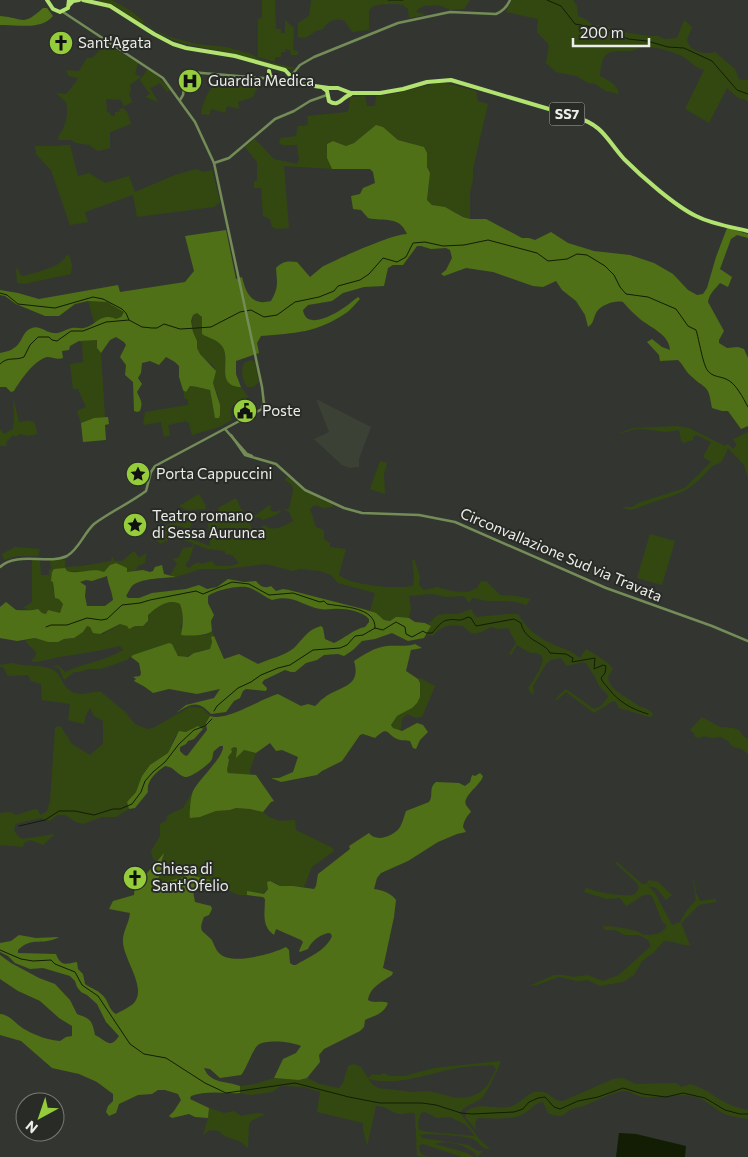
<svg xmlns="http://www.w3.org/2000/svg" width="748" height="1157" font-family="Commissioner,sans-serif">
  <rect width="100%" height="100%" fill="#333630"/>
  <path fill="#3b4135" d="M316 399 371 427 359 459V467L350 468 342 465 314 439 329 432Z"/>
  <g fill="#334810" fill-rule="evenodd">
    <path d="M97 0H112L131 11 155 30 170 37 196 44 226 47 251 54 260 60 295 68 294 69C276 69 258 61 241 56 204 45 175 49 144 22L142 24 115 6Z"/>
    <path d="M262 0H275L276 29H281V33H285V20L294 28 293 50 298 51V55H291L290 50 285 49V52H281V57H275V62L258 57V19L262 18Z"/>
    <path d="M311 0H470L464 9 451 10 438 5 424 6 418 9 416 12 426 15 409 18 408 9 403 5C395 3 381 4 373 6L369 11V30L352 32 345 21C337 17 327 21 323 29L315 31C309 36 307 39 298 37V23L309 16Z"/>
    <path d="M512 0H573L577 6 578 16 587 20 592 25H602L614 28 624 32 648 36H658L664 39 677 38 684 20 692 27 687 40C690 52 704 55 715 52L735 69 739 79 742 80H748V102L744 99 738 98 727 88 709 123 685 109 704 70C696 68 692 63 685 58 675 52 660 48 648 47 640 46 636 51 629 51 607 51 602 51 600 76 608 80 618 85 619 94L606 91 595 84 588 83 576 76 556 72 546 63 549 45 537 32 538 19 506 12Z"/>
    <path d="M105 46 116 50 138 63 135 74 141 77 130 85 131 89 129 94 132 102 124 106 121 100 106 99 107 112 110 113 111 116H115V112H119L120 109 123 108 127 112 131 124 110 132V148L98 151 89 145 76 143 71 140H59L58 137C66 126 69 115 66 102L56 93 66 94 76 82 78 78 69 76 66 70 79 71 87 58H92Z"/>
    <path d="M148 69 158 77 170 90 167 92 160 83 150 88 158 102 145 97 150 94 140 80Z"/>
    <path d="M224 76 257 79 259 84 253 97 238 102 239 109 227 106 225 113 211 109 209 115 201 114C205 95 209 89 224 76Z"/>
    <path d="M442 82 476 91 478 101 488 104 473 169V180L470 193V219C462 217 457 212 450 210 441 206 434 208 427 200L430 173 427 167V153L411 143 398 140 383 127 376 126 354 143 346 146 333 141 327 144V158L332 169 284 166 289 228 277 229 272 227 270 219 263 216 261 188H254V181H257V162L245 147 255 139 274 159 297 164 299 160 297 145H282L279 143 281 138 296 136 298 126H304L308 124 307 116 347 112 349 109 350 97 365 96 367 106H375L376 96 388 95Z"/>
    <path d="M67 145H70L78 176 89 173 105 183 129 176 135 192 175 175 196 169 203 172 212 170 220 202 214 207 137 217 133 195 85 212 88 222 70 225 51 170 36 154 35 146H58Z"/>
    <path d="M69 255 72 265 71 274 24 284 17 283 16 269 17 268 21 276H24C36 272 60 268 66 256Z"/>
    <path d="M88 301 107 302 124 312 121 317 116 320 109 317 94 322Z"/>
    <path d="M196 313 202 317V334C209 337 219 341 223 347 230 360 216 386 241 387L248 397C236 402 227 405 232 420L219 427 192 435 189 423 186 421 168 425 170 435 164 437 161 422 143 425 145 412 188 405V399H185L183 390 186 391 190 386 210 390 215 417 219 418 220 415 218 395 213 383C219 361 210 367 200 354 193 345 191 325 193 315Z"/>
    <path d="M97 340V348L101 353 105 418H94L81 423 77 411 86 407 78 389H73L70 364 83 362 82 343 79 341Z"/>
    <path d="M252 360 255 363 259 382 253 387H247C242 380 240 369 245 362Z"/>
    <path d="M13 398 19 422C32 421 35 417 37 434L27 436 20 434 16 437 13 435 7 441 6 446H0V429L4 434 13 429 14 419Z"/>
    <path d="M677 426 689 428 725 446 728 444 733 449 737 445 733 439 748 432V479L744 465 728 448C726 452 724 459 721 462 718 465 714 464 711 467 688 494 679 493 648 504 637 507 633 513 622 507H633L638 503 685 488 711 462 703 457 711 442C706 440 701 436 696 435L693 437V440L683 443 681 440 679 430H677C662 435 650 427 635 429 630 430 625 433 620 433L633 428Z"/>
    <path d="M380 461 387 463 384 474 385 494 370 489Z"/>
    <path d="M287 477 304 491 333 505 332 507 324 508 314 505 310 509 316 527 324 530V539L330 543V547L346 549 339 575C353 586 396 589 413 586L414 576 412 560 414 559 420 577 419 585 424 590 437 587 452 591 468 592 477 588 480 582 486 581 500 595 516 596 531 599 526 605C516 600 499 601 488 601 483 601 477 598 472 598L470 602H468L464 596 447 597 432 594 409 596 411 609 409 618C401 618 391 622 384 620 378 618 375 613 370 611L375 593 338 583 331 575 320 571 300 569 293 571 266 564 226 569H201L176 577 170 575 177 564 176 562 172 559 178 558 183 548 192 547 193 543 174 537 160 544 152 535V532L176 521 173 517C180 518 189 516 192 524L189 529 176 525 172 527 171 532 210 546 208 521 220 517 218 508 236 498 241 509 246 515H256L268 506H271L270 510 274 512 289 509 293 491 292 485 285 480ZM284 509 289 512 293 521C283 527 273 532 264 525L261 528 252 530 249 519 260 517 262 520 276 515ZM194 544 208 549 225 551V554L232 555 239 563 231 566H216L212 561 201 564 200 562 194 564 189 568 185 566 190 558Z"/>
    <path d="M199 494 206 506 205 509 186 510 179 506Z"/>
    <path d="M650 534 675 541 662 585 637 578Z"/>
    <path d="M15 547 40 549 38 556H18L4 560 2 554Z"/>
    <path d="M134 551 139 558 146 553 145 563 138 566 136 570 127 572 116 563 110 565 104 572 67 571 53 582V590L63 604 60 614 48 610 47 614 23 608 32 602V560H40L41 575H49V569H51L50 560H65V567L82 566 111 561 112 557 115 561H122Z"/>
    <path d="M174 601 180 604C183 610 184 621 180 627L190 635C198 634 206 638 212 631L214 636 211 637 212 642 210 649C205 651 198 650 194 653 181 660 178 658 172 645L133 655 127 660 101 669H90L78 672H74L64 680 59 668 53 666H59L65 672C84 663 105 661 123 650L120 646C99 651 80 654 59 657 49 659 41 662 31 662L36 655V652L25 641 35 638 48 642H58L64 639H71L83 632 87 625 90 627 91 630 103 634 121 624 127 626H143L148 622V615L161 604Z"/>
    <path d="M471 609 476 617 508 614H518C531 636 548 643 570 651 574 653 576 656 580 658L586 649C593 653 609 662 613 669L608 677C609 690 627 697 636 704 642 709 645 705 653 714L651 717C640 715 631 711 619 708L616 702 613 701 594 713 566 692 556 701 557 697 566 689 594 709 601 706 608 697 607 694 599 686 595 677 586 663 583 662 567 666 561 658 551 660 546 664 533 686 534 693 532 694 528 688C532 682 550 658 539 654 537 653 534 653 531 653 526 651 522 648 517 645L511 655 509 654 516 643 508 628 498 629 491 627C485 630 480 634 472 633 468 632 466 627 462 626 449 624 441 626 433 636L427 635 431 626 428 624 438 615 444 614H458Z"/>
    <path d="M13 663C25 667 39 664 51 669 63 673 60 688 75 693 85 696 92 691 101 692L124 711 135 724 148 729 153 728 190 707 202 708 210 716 207 726 203 729 201 727 186 732 182 731 175 736 168 753 127 802 129 809 116 817H102L83 824 76 822 65 815H57L50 821 41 818 18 823 15 825 14 831 19 837 22 839 55 834 43 845 30 840 24 843 23 847 0 845V813L10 812 16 815 35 809 38 810 40 815 47 811 50 801 55 728 58 726 61 727 72 744 90 755 103 744V721L94 716 90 708 86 715 84 724 68 720 70 704 42 700 41 684 31 681 28 675 8 676 3 667H0V665Z"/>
    <path d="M420 678 435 686 422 717 416 718 407 714 402 719 401 729 399 731 393 728 391 725 397 716 412 708 420 697V683L418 679Z"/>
    <path d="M702 717 720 727 733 728 739 730 743 736 748 739V754L742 749 733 747 728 741 721 737 711 738 704 736 698 738 694 736 695 734 690 730Z"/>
    <path d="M234 747 237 748 236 754 244 750 256 753 250 770 251 775 228 773 227 770 229 761 228 757 230 755 231 749Z"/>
    <path d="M192 793V801L189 808 203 816 216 811 230 810 236 808 250 809 263 812 269 817 280 821 295 820 296 830 333 848 334 851 312 867 304 887 280 886 274 882 263 894 247 892V895H239L211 884V881L190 875 162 883 159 882 158 879 162 870 161 863 163 857 162 855 156 861 153 859 151 851 160 836V824L166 821 168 815 183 808Z"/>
    <path d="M617 862 642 884H646L649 880 658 882 672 895 666 900 656 888 648 886 655 893 672 925 680 922 687 910 696 900 693 879 694 880 696 893 700 901 715 899 716 900V902L699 905 681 923 690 945C681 946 673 940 664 941L653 953 642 961 634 975 623 982 600 986 588 980 577 981 559 977 537 985 529 986 554 975H564L573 977 588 975 603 981 619 975 651 946 648 940 639 935H625L615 930H605L603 926C614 926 636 929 644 935 653 935 661 935 667 926L662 921 652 896C643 890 635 903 626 906L620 898 607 899 584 892 586 887C591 892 629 898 635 894 637 892 638 890 639 887L636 882 615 863Z"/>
    <path d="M501 1061C500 1065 486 1094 483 1097 476 1104 465 1104 460 1113L480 1140 490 1149C481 1149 480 1142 473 1139 467 1136 426 1133 420 1135L422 1138 468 1145 478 1151H483L477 1157 476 1154C467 1146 447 1139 435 1144L467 1153 473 1157H462L423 1144 419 1145C419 1154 422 1155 430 1157L417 1156 415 1114C408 1111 405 1115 399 1114 391 1113 388 1106 376 1106L367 1146C366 1137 362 1132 363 1123L317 1112 320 1092 304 1087 281 1086 272 1092 251 1095 240 1093V1086L255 1084 274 1078 299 1080 307 1078 320 1084 339 1088 343 1083 348 1066 354 1064 361 1067 368 1078 373 1074 380 1075 384 1073 390 1076H405L434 1068ZM491 1065 494 1066 496 1070 487 1086 479 1093 470 1097 456 1098 429 1091 413 1092 378 1088 372 1084 368 1079C397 1086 425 1075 452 1069 465 1066 478 1066 491 1065ZM425 1112 437 1118 450 1117 466 1125 475 1136 429 1132 419 1130 418 1122 421 1113Z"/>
    <path d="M623 1078 636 1084 676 1083 681 1087 691 1084C697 1087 705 1089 710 1093 722 1102 733 1107 748 1110V1119C739 1118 727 1116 719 1111 711 1105 705 1100 696 1097 679 1092 661 1099 643 1097 635 1096 631 1090 622 1091 609 1094 598 1100 586 1105 582 1107 576 1107 572 1109 567 1111 565 1116 559 1116 555 1116 551 1114 548 1113L543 1102C533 1103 528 1114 519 1116 506 1120 491 1118 477 1118L475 1124 476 1130 466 1118V1112C479 1101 494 1110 508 1107 522 1105 528 1088 543 1092 551 1093 554 1102 563 1101L613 1079Z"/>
    <path d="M209 1108 224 1113 234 1111 241 1116 256 1113 266 1114 251 1121 249 1124 248 1148 241 1142 224 1136 219 1131 210 1130 203 1135 208 1118Z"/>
  </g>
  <g fill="#4f7016" fill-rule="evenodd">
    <path d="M43 8H47L53 16C40 31 17 24 0 25V16C25 18 22 27 43 8Z"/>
    <path d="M376 125 383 127 398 140 424 147 427 153V167L430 173 427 200 432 205 445 207 463 217 470 219H486L522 238H529L535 240 551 232 568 243 594 251 630 255 654 263 673 274 688 290 697 295 703 294 707 288 716 257 727 228 748 234V238L737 235 731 239 720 269 732 277 728 287 720 283C715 289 709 294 708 302L724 331 719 340V343L727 348 738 347 744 349 748 358V426L741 429 728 411H722L712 408C708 383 707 391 691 376 685 371 683 364 678 360L660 361 659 355 647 342 652 339 662 347 670 350C669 334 651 328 640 319 634 314 628 308 623 302 615 300 600 305 596 313 593 319 594 323 588 327L585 315 576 301 562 290 556 281 543 287 533 286 493 272 466 268 444 276 441 274 446 270 452 258 450 250 446 248 431 249 421 246H417L403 265H393L388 268 384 286 364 287 343 293 332 301 308 305 303 310C306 331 335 314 345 307 350 304 353 300 358 297L360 299C355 304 351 310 346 313 317 333 295 333 261 336L257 343 259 353 236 361V374L241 387C214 386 232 359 222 346 217 339 208 338 202 334V317L197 313 193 315 191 321 193 332 197 341V348L200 354 216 371 213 383 220 405V415L219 418H215L210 390C205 389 195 386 190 386L186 392 183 390 179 377V366L175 362 166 357 159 365 150 361 142 363 141 373 138 378 142 384 137 392C141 401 143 402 140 411L137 412 134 411 133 382 125 375 126 365 120 357 126 345 124 342 116 337 110 340 101 353 97 348V340L79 341 70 346 69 350 62 351 63 358C57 360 52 357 47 357 34 360 20 381 14 391L11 392 6 387H0V353C26 349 18 333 32 328 40 325 46 333 54 333 60 334 66 329 72 328 76 327 80 329 84 328 96 326 100 312 116 319L121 317 124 312 107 302 88 301 75 304 59 316H45L16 304 5 296 0 295V290L18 293 39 299 118 285 120 292 185 282 194 271 185 236 226 230 236 279 242 277C246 294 252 306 271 301 279 288 277 282 276 268 283 261 288 261 297 262L310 277C314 274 318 270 322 267 337 259 392 234 407 234 399 215 385 222 368 218L361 210 353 209 351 196 360 194 363 188 375 183 373 172 370 169H332L327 158V144L333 141 346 146 354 143Z"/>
    <path d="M108 417 109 424 105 425 106 440 83 442 81 423 94 418Z"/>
    <path d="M116 563 127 568V572L143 570 150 572 153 571 155 567 162 565 164 574 176 577C164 578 141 578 132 586 130 588 128 593 126 596L128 598H139L152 593 186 589 199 585 207 589 217 587 228 579 244 582 256 581C260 586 264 589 271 586L276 591 283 589 289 590 363 609 376 613 384 620 390 621 396 617H399L409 618 415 622 425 623 431 626 424 638 408 641 392 633 375 639 362 641 353 650 344 656 338 654 324 655 317 660 306 663 295 672H291L285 670 264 680 262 683 267 688 266 691 246 689 243 691 240 698 234 701 226 712 211 714C198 700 192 703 176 713L186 705 214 698 220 689 197 694 169 689 153 693 145 687 134 681 136 679 133 677 140 676 141 673 139 663 131 657 133 655 169 643 172 644 178 656 188 657 194 653 210 649 212 642 211 637 214 636 224 659 239 654 258 664C269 659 284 656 294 648 303 639 307 630 321 626L323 628 325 639 334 643C345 638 354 629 365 627L369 622V619C361 610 343 608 332 609 328 609 324 610 320 609 301 605 293 594 272 600 264 597 258 591 250 588 242 584 215 590 208 596V603L214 615 211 621 212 631C206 636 190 636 181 635 183 625 184 614 180 604 168 598 157 607 148 615V621L143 626H135L129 629 127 626 120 624 100 634 93 633 90 627 87 626 83 632 74 638 64 639 58 642H48L35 638 17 641 0 638V607L6 602 16 610C23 610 32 611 38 609L42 613 46 614 48 610 60 613 63 604 59 599 55 598 53 582 51 581 52 572 54 569 65 568 67 571C80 575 92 567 104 572L110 565ZM107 576C108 584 112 591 113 600L105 606H87L85 596 86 586 80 582 86 580 92 581Z"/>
    <path d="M415 644 422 648 411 650 406 671 418 679 420 683V697L417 703 412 708 397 716 391 725 393 728 402 731 417 723 423 725 428 732 420 740 416 749 413 748 410 741C406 740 401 741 397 739 386 734 389 725 375 738L363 734 360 735 342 761 322 771 317 775 281 782 271 778H279L293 772 298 757 282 750 276 751 270 743 256 753 244 750 236 758 237 748 234 747 231 749 232 752 228 757 229 760 227 770 228 773 256 775 274 801 271 802 263 812 250 809 236 808 230 810 216 811 200 817 190 818C189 813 191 795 193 791 199 779 224 757 223 746H220C218 748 216 749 214 751 212 754 214 758 210 762 206 766 191 778 185 777 177 775 175 767 165 766 156 772 146 781 148 792L135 808 129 809 127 802 136 792 142 776 150 765 168 753 179 731 186 732 198 726 203 729 194 739 188 741 186 744 180 747V751L184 755 187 756 207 730 206 723 210 716C227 722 260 699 278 694L301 706 308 704 315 706C318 704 320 700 324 698 339 686 362 688 354 661 363 655 375 647 387 646 396 645 406 647 415 644Z"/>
    <path d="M480 773 483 776C481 785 462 796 466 805 467 807 470 809 471 812 466 817 464 821 463 827L466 832 457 834 438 842 408 861 381 873 377 878 374 889C382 890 391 893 396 900L394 917 383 968 393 972 392 975C382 982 370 987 368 1000 374 1004 381 1000 388 1003 383 1015 375 1015 365 1020L364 1027 360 1031 324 1049 319 1055 320 1062 307 1078 299 1080 274 1078 283 1059 296 1053 301 1046C292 1042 267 1039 258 1045 252 1050 247 1068 241 1075L220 1078 210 1069 204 1068C210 1084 227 1081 240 1086V1093C224 1094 208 1090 191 1096L190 1099 209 1108 208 1118 195 1117 189 1114 172 1118 169 1116 174 1111 181 1100 178 1094 165 1090H158L152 1094 138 1095 119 1104 116 1113 109 1116 106 1112 108 1106 113 1101V1094L97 1082 79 1074 52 1068 21 1041 0 1035V1014C10 1014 17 1026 26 1030 36 1036 49 1040 60 1041L66 1037 72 1036V1026L59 1018 40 1001 18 991 0 979V955L11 963 39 978 55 984 70 1000 77 1014C90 1019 92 1019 95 1035 106 1040 110 1050 119 1036L106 1022 97 1004 87 995 81 992 77 987 75 981 70 976 43 968 30 969 15 963 8 956 0 952V943L11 941 19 935 36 938 59 937C44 946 32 936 18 950V953L56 954C61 967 66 964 77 962L78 969 83 974 85 984C92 989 99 990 105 998 109 1004 110 1011 116 1014 121 1011 128 1008 133 1004 148 989 125 962 123 943 122 932 129 924 130 913L109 909 113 901 134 895 135 885 142 880 140 877 147 873 164 853 161 863 162 870 158 879 159 882 162 883 190 875 210 880 211 884C204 887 198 886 193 891L195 902 211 906 212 909 209 915 204 917C198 932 202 930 211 939 214 943 215 949 219 953 231 966 272 954 286 947L289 950 290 963 293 965H296C308 957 326 951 332 936L330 933C322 933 311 941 308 949L300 952 299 951 303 942 301 940 276 929 274 935C261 926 265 912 265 899L263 897 247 895V891L264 894 268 889 267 882 270 881 280 886H293L314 889 316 886 318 874 350 849 349 846 369 833C376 843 394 836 400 827 403 822 404 816 406 811L429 802C434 795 428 788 436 782L459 783 465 786 470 782 472 775 475 776Z"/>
  </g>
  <path fill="#121d03" d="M619 1133 636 1134 686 1146 685 1157H616Z"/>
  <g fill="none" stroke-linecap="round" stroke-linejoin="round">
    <g stroke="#121d03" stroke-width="1">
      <path d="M388 0H403"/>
      <path d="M547 0 561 6 575 24 608 30 628 39 647 41 668 47 684 48 712 61 737 90 748 94"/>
      <path d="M0 293 7 295 18 304 55 308 93 297 103 299 122 309 126 313 129 320"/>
      <path d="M0 364C8 356 15 361 24 357L30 345 38 337H49L52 340 57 341 71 331H83L106 322 129 320 142 327 152 328H157L164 324 180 329 197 328 211 327 240 312 251 310 264 317 277 315 295 302 319 297 334 291 338 286 360 280 369 274 383 258 397 262 406 257 413 243 425 242 443 246 464 245 488 240 537 253 548 261 567 259 577 254 587 255 605 266 614 275 620 287 626 294 648 297 676 309 688 326 696 330C699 339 703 366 708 371 713 377 719 376 726 379 736 383 743 398 748 407"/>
      <path d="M46 627 51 625H67L87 618 101 620 107 619 122 605 140 603 150 600 196 591 203 594 232 582 249 584 269 595 293 593 320 602 324 601 327 604C343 607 376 607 375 628"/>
      <path d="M214 711 217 706 238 688 251 682 261 675 278 668 290 665 313 650 340 648 347 645 355 636 363 635 375 628 383 630 396 622 405 627 406 634 412 637 423 631 426 633H432C436 629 442 620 448 620 458 618 457 623 468 617L471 618 476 626 514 619 521 623C525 642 545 642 550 653L566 654 573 658 572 662 595 658 594 669 603 665 606 666 605 673 601 678C603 683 605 684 608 688 619 702 631 709 648 714"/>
      <path d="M19 826 45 820 59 811H75L94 815 113 809H120L132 804 141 792 145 781 153 772 165 762 179 744 194 730 205 726 212 719"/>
      <path d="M0 950 21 959 33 961 51 960 55 964 75 972 82 985 98 996 130 1044 144 1054 166 1058 205 1083 226 1093 295 1083 349 1097 380 1103H422L436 1105 461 1113 472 1114 514 1112 523 1109 529 1102 538 1098 545 1097 554 1107 560 1109 578 1101 598 1097 623 1088 643 1094 666 1097 683 1093 705 1098 725 1110 740 1114H748"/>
    </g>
    <g stroke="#748c57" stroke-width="2.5">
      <path d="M63 12 163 78 195 122 214 163 262 387 264 404"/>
      <path d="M291 76 300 65 314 57 398 23 450 12 496 14C503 11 507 7 510 0"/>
      <path d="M180 100 183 95 186 75 190 72 274 79"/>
      <path d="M214 163 229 158 275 119 294 111 310 101 327 95"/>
      <circle cx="265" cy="407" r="3"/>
      <path d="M225 429 247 454 252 456"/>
      <path d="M231 435 245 455 276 464 305 490 344 508 362 513 419 515 455 522 606 588 712 626 748 641"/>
      <path d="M0 567C17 551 48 565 67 556 79 549 84 533 94 524 110 512 130 503 146 491L151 472 155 466 262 409"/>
    </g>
    <g stroke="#b2e270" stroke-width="4">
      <path d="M47 0 53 9 60 12 68 8 69 0"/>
      <path d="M83 0 110 6 154 34 173 44 186 48 235 56 285 70 297 83"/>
      <path d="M69 5 73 1 79 0"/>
      <path d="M269 71 270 76 278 81 329 88H338L351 93H380L403 89 427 82 451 80 576 117C604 126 606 139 624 159 641 176 675 206 696 216 712 224 731 227 748 231"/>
      <path d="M323 88 327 91 329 101C339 108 342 97 351 94"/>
    </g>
  </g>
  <defs>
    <g id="church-disc" transform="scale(1.25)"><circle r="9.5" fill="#95cc3b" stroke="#292c26"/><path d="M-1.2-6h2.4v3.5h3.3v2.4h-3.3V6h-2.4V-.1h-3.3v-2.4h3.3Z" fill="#111"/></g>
    <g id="hospital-disc" transform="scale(1.25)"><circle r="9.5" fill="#95cc3b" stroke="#292c26"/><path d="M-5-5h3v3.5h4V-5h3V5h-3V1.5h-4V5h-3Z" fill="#111"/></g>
    <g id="civic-disc" transform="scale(1.25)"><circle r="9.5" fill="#95cc3b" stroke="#292c26"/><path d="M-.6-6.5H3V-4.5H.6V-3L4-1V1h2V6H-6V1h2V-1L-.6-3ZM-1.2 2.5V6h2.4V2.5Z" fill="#111"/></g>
    <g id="sight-disc" transform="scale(1.25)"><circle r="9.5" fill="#95cc3b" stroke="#292c26"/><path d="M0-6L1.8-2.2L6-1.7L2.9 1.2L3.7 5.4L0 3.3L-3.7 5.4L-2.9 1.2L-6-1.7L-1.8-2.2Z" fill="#111"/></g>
  </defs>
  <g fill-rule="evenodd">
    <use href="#church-disc" x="61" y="43"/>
    <use href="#hospital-disc" x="190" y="81"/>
    <use href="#civic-disc" x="245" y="411"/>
    <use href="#sight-disc" x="138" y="474"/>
    <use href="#sight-disc" x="135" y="525"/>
    <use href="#church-disc" x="135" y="878"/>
  </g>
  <g text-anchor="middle" stroke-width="4" stroke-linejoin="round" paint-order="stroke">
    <rect fill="#292c26" stroke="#b1b3ae" stroke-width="1" x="549.5" y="102.5" width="35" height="23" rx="4"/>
    <g font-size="14" font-weight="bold" fill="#ebede9">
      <text x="567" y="119">SS7</text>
    </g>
    <g font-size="15" fill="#ebede9" stroke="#292c26" text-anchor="start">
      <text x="78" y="48">Sant'Agata</text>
      <text x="208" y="86">Guardia Medica</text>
      <text x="262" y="416">Poste</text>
      <text x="156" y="479">Porta Cappuccini</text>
      <text x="152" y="521">Teatro romano<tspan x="152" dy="17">di Sessa Aurunca</tspan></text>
      <text x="152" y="874">Chiesa di<tspan x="152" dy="17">Sant'Ofelio</tspan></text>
    </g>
    <g font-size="15" fill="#ebede9" stroke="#292c26">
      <text transform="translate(561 555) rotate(23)" y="5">Circonvallazione Sud via Travata</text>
    </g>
  </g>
  <g transform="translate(40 1117) rotate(220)"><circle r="24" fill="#292c26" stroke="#777974"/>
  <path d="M0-4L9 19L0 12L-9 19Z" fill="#95cc3b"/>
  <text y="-8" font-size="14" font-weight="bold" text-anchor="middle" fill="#ebede9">N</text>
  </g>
  <path d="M573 38v8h76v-8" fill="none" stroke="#ebede9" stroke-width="2.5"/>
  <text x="580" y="38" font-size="15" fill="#ebede9" stroke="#292c26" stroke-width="4" paint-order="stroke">200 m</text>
</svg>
